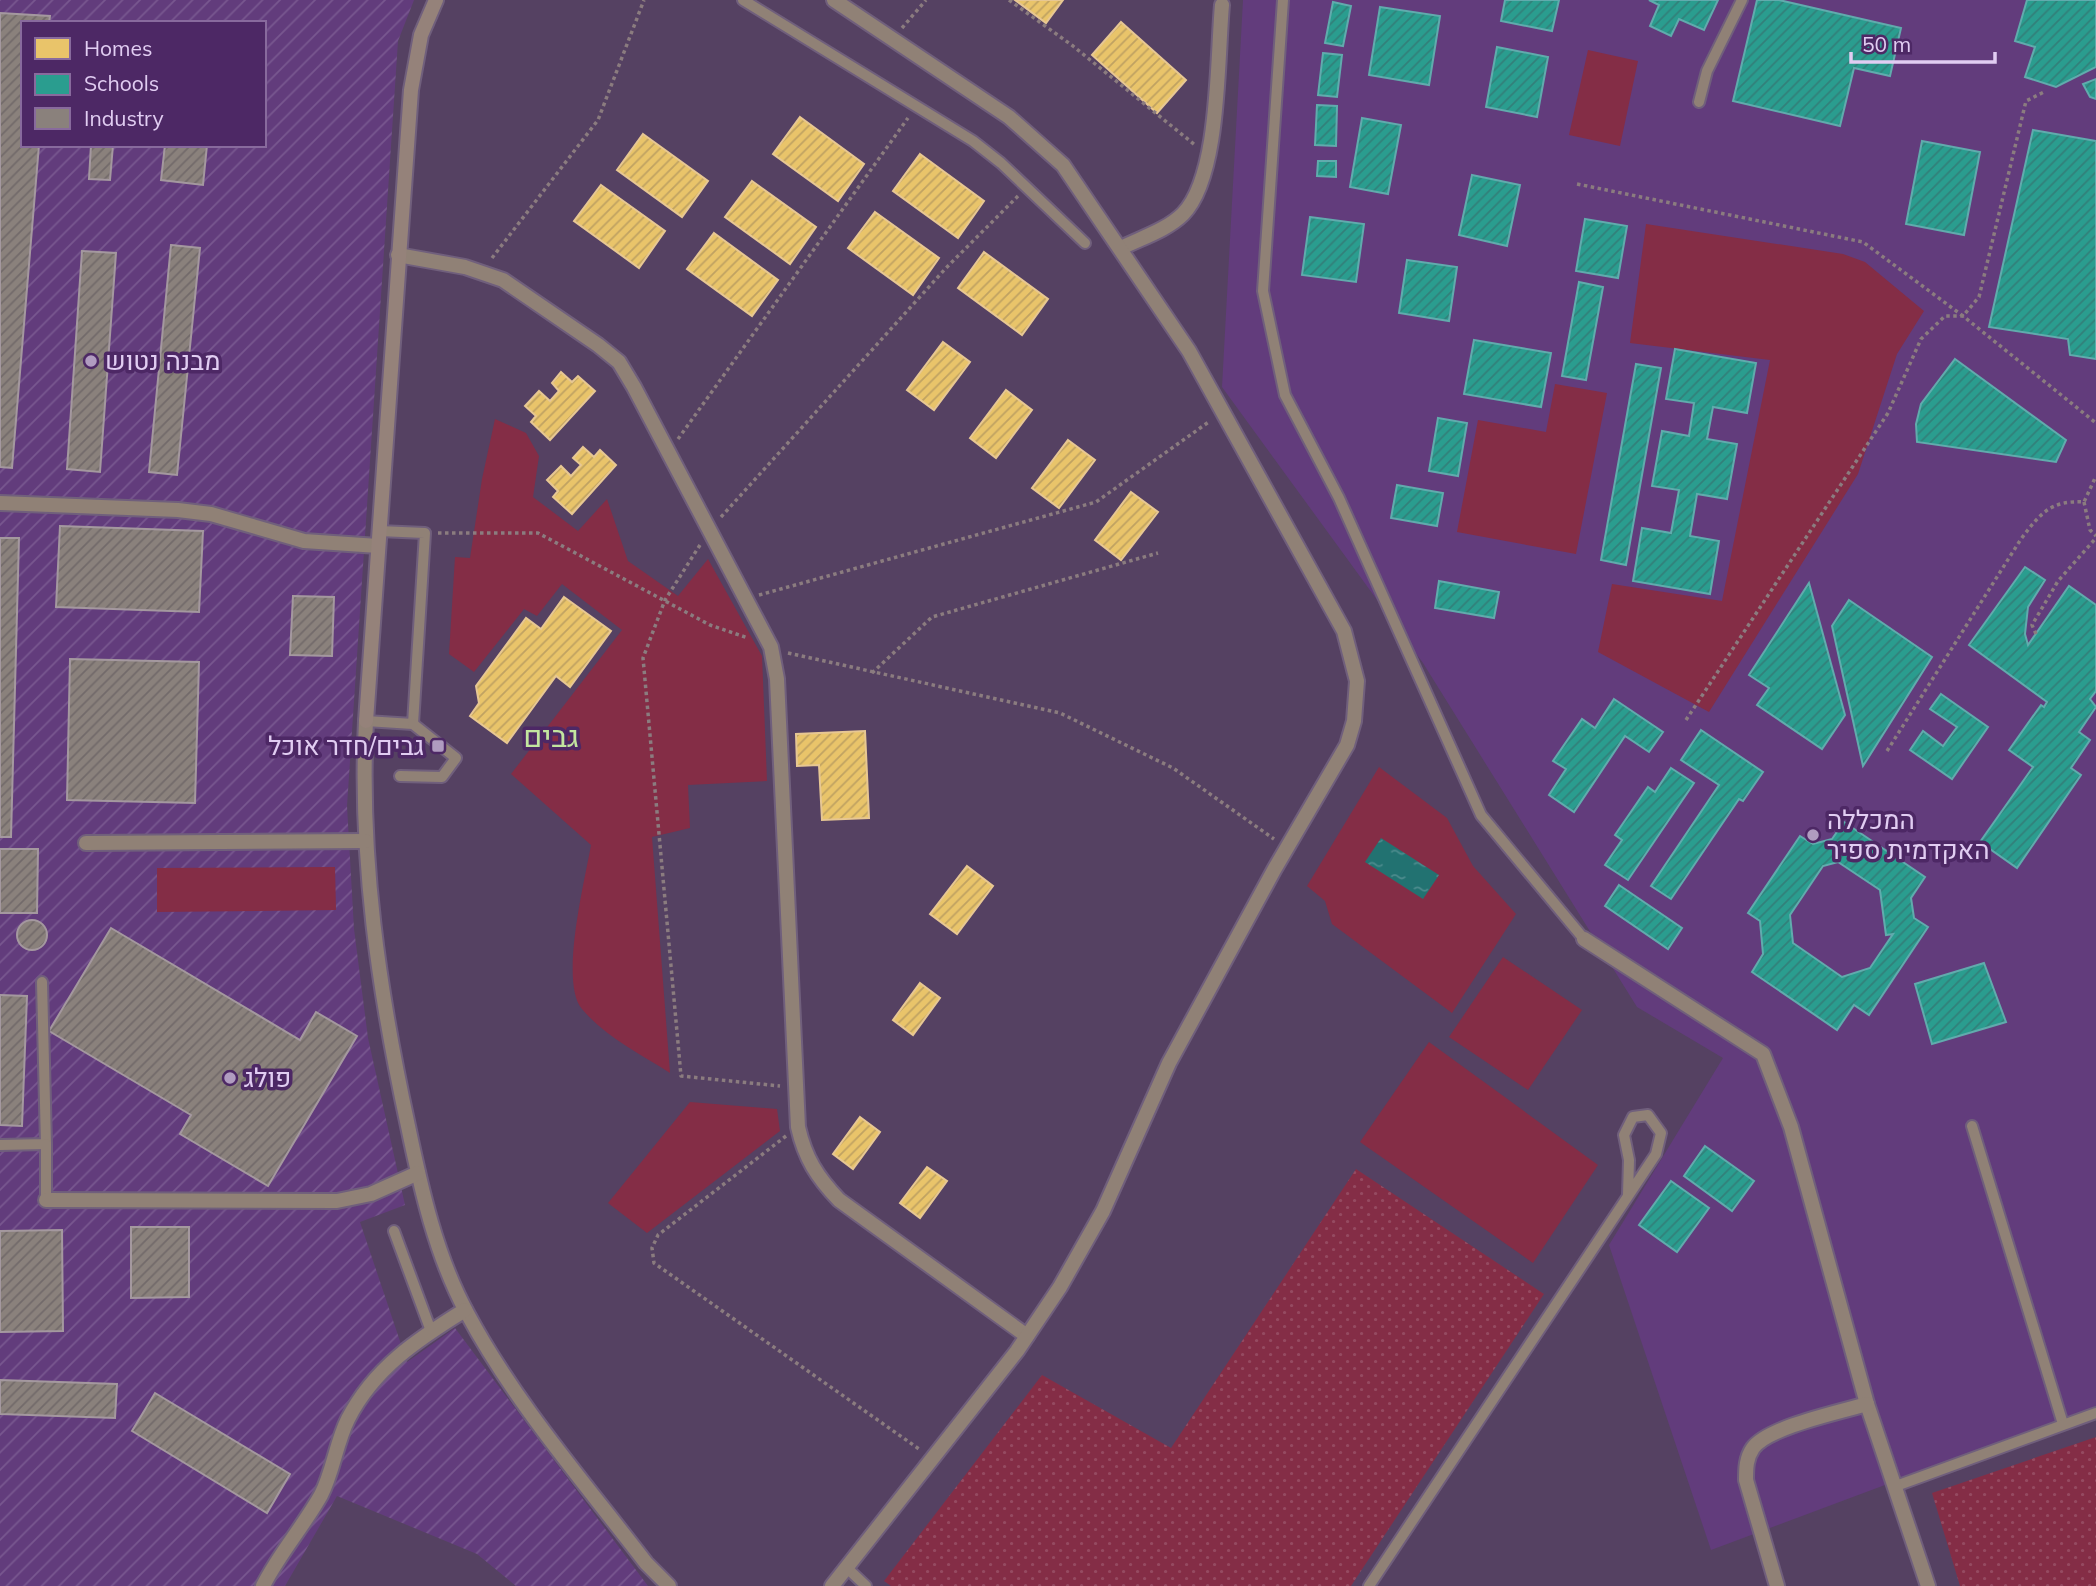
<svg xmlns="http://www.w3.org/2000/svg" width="2096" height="1586" font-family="Mulish,Heebo,sans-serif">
  <defs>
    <pattern id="industrial-furrows" width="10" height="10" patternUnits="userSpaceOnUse" patternTransform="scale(1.75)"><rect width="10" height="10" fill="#623c7c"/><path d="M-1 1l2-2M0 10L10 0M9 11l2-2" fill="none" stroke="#78578f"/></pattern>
    <pattern id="grass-dots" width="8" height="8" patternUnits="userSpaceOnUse" patternTransform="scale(1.75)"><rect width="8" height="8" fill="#842d46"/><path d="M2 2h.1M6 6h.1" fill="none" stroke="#954a61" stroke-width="1.8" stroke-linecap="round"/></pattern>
    <pattern id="water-ripples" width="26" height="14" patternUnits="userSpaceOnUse" patternTransform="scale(1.75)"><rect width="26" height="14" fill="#227271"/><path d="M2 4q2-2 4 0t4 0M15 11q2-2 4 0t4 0" fill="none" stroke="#4c8b8d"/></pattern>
    <pattern id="homes-hatch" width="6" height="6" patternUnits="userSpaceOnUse" patternTransform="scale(1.75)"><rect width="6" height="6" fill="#e9c46a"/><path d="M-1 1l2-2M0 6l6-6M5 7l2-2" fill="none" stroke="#c0a262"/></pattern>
    <pattern id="schools-hatch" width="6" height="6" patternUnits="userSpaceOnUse" patternTransform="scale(1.75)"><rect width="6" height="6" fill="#2a9d8f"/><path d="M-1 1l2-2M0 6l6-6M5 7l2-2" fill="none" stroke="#32807a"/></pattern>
    <pattern id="industry-hatch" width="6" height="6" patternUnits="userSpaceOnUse" patternTransform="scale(1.75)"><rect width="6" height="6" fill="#8a817c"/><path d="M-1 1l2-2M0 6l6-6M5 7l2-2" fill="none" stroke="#726a6a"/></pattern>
  </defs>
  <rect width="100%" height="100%" fill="#554162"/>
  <path fill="#623c7c" d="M1243 0H2096V1406L1711 1550 1609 1245 1723 1058 1637 1007 1423 663 1222 387Z"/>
  <path fill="url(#industrial-furrows)" fill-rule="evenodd" d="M0 0H414L398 41 347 806 354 929 368 1038 405 1205 360 1222 407 1362 455 1328 648 1586H516L477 1554 337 1496 285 1586H0ZM23 23H264V145H23Z"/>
  <g fill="url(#grass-dots)">
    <path d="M1356 1169 1544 1294 1351 1586H891L884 1581 1042 1375 1171 1448Z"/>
    <path d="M2096 1437V1586H1960L1932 1493Z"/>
  </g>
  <g fill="#842d46">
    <path d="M1588 50 1638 61 1620 146 1569 135Z"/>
    <path d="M1646 224 1843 254 1865 262 1924 311 1897 354 1858 474 1709 712 1598 652 1612 584 1722 601 1770 360 1630 343Z"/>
    <path d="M1555 384 1607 393 1576 554 1457 532 1478 420 1546 432Z"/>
    <path d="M495 419 526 433 539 456 533 497 578 531 607 499 628 561 678 596 708 559 762 656 767 781 688 785 690 828 652 837 670 1073C641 1054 605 1037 582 1009 559 982 585 880 591 845L511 774 622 630 562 584 537 616 524 609 474 672 449 654 455 557 470 558 482 479Z"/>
    <path d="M1379 767 1447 818 1473 866 1516 914 1452 1013 1332 924 1325 901 1307 886Z"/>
    <path d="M335 867 336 910 157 912V868Z"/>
    <path d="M1503 957 1582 1010 1528 1090 1449 1037Z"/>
    <path d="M1429 1042 1598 1165 1533 1263 1360 1142Z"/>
    <path d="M690 1102 777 1109 780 1131 647 1233 608 1203Z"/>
  </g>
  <path fill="url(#water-ripples)" d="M1381 838 1439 875 1423 899 1365 862Z"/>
  <g fill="url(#homes-hatch)" stroke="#e7c793" stroke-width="2">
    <path d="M1015 0H1063L1046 23Z"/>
    <path d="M1121 22 1186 80 1157 113 1092 55Z"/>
    <path d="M800 117 864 164 838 201 773 154Z"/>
    <path d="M643 134 708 181 682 217 617 170Z"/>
    <path d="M920 154 984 201 958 238 893 191Z"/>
    <path d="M752 181 816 227 790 264 725 217Z"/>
    <path d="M601 185 665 231 639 268 574 221Z"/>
    <path d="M875 212 939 258 913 295 848 248Z"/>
    <path d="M714 233 778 280 752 316 687 269Z"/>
    <path d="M984 252 1048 299 1022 335 958 288Z"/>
    <path d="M943 342 970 362 934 410 907 390Z"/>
    <path d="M561 372 572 382 578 376 595 391 550 440 531 422 536 416 525 406 539 391 550 401 559 391 552 383Z"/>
    <path d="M1006 390 1032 410 996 458 970 438Z"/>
    <path d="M1068 440 1095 460 1059 508 1032 488Z"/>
    <path d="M583 447 594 457 600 450 616 465 572 514 553 497 558 491 547 480 561 466 571 476 581 465 573 458Z"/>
    <path d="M1131 492 1158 512 1121 560 1095 540Z"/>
    <path d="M564 597 611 631 570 687 556 676 507 743 470 716 479 703 476 686 526 618 541 629Z"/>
    <path d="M865 731 869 818 822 820 819 765 797 766 796 734Z"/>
    <path d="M967 866 993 886 957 934 930 914Z"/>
    <path d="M920 983 940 998 913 1035 893 1020Z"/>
    <path d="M860 1117 880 1132 853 1169 833 1154Z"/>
    <path d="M927 1167 947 1181 920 1218 900 1203Z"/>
  </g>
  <g fill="url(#schools-hatch)" stroke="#61abad" stroke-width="2" fill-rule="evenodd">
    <path d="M1505 0H1559L1552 31 1501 21Z"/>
    <path d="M1649 0H1718L1704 30 1679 19 1671 36 1650 26 1659 5Z"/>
    <path d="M1757 0H1779L1901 28 1890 76 1854 68 1840 126 1733 101Z"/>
    <path d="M2027 0H2096V67L2056 87 2025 77 2035 47 2015 41Z"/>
    <path d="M1333 2 1351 6 1343 46 1325 43Z"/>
    <path d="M1380 7 1440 16 1429 85 1369 75Z"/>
    <path d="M1497 47 1548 57 1537 117 1486 107Z"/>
    <path d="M1323 53 1342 55 1337 97 1318 95Z"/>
    <path d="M2096 79V99L2090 97 2083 84Z"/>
    <path d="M1317 105 1337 106 1336 146 1315 145Z"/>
    <path d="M1362 118 1401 125 1388 194 1350 187Z"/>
    <path d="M2033 130 2096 141V359L2070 355 2068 339 1989 327Z"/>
    <path d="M1922 141 1980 152 1964 235 1906 224Z"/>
    <path d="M1318 161H1336V177L1317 176Z"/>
    <path d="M1472 175 1520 185 1507 246 1459 235Z"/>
    <path d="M1310 217 1364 224 1356 282 1302 275Z"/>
    <path d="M1585 219 1627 226 1618 278 1576 271Z"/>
    <path d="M1407 260 1457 267 1449 321 1399 313Z"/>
    <path d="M1579 282 1603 287 1586 380 1562 376Z"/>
    <path d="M1474 340 1551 353 1541 407 1464 394Z"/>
    <path d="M1675 349 1756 363 1747 413 1713 407 1707 439 1737 444 1727 499 1697 494 1690 536 1719 541 1710 594 1633 581 1642 528 1671 533 1679 490 1652 486 1662 431 1689 436 1694 403 1666 399Z"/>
    <path d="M1955 359 2066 440 2056 462 1917 442 1916 424 1921 404Z"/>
    <path d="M1636 364 1661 368 1626 565 1601 560Z"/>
    <path d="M1438 418 1467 423 1458 476 1429 471Z"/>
    <path d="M1397 485 1443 493 1437 526 1391 518Z"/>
    <path d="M2025 567 2045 580 2028 607 2025 634 2028 645 2069 586 2096 605V691L2090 699 2096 707 2079 732 2090 740 2071 768 2081 775 2017 868 1980 842 2033 767 2009 750 2041 705 2044 707 2047 702 1969 645Z"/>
    <path d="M1439 581 1499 592 1494 618 1435 608Z"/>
    <path d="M1809 583 1845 715 1822 749 1757 705 1769 688 1749 675Z"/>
    <path d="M1849 600 1932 657 1863 766 1832 626Z"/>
    <path d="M1941 694 1988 727 1952 779 1910 750 1923 731 1943 746 1957 727 1930 709Z"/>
    <path d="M1614 699 1663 732 1649 752 1625 736 1574 812 1549 795 1566 769 1553 761 1582 719 1595 728Z"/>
    <path d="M1701 730 1763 772 1743 801 1739 799 1671 899 1651 886 1719 785 1681 760Z"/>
    <path d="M1671 768 1694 783 1628 880 1605 865 1622 840 1615 835 1648 787 1655 792Z"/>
    <path d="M1844 822 1925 877 1911 898 1914 918 1928 927 1869 1015 1854 1005 1837 1030 1752 972 1763 954 1760 921 1748 913 1800 836 1813 844 1832 839ZM1838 862 1880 890 1886 935 1893 934 1870 968 1842 977 1793 943 1790 915 1823 866Z"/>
    <path d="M1619 885 1682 928 1668 949 1605 906Z"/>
    <path d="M1984 963 2006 1022 1932 1044 1915 984Z"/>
    <path d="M1705 1146 1754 1181 1732 1211 1684 1176Z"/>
    <path d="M1671 1181 1709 1208 1677 1252 1639 1225Z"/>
  </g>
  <g fill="url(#industry-hatch)" stroke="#a4989f" stroke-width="2">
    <path d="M0 13 50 16 49 23H23V145H39L12 468 0 467Z"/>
    <path d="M91 145H113L110 180 89 179Z"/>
    <path d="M165 145H207L203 185 161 180Z"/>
    <path d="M171 245 200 248 177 475 149 472Z"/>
    <path d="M82 251 116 253 100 472 67 469Z"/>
    <path d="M60 526 203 531 199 612 56 607Z"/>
    <path d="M0 538H19L11 837H0Z"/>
    <path d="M293 596 334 597 332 656 290 655Z"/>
    <path d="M70 659 199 662 195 803 67 800Z"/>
    <path d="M0 849H38L37 913H0Z"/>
    <circle cx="32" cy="935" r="15"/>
    <path d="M111 928 300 1040 316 1012 357 1036 268 1186 180 1134 191 1115 49 1031Z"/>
    <path d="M0 995 27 996 22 1126 0 1125Z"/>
    <path d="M131 1227H189V1297L131 1298Z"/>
    <path d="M62 1230 63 1331 0 1332V1231Z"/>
    <path d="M0 1380 117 1384 115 1418 0 1414Z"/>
    <path d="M155 1393 290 1474 267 1513 132 1431Z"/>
  </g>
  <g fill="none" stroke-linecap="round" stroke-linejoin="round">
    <g stroke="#705f7c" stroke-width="14">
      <g id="lane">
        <path d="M743 0 973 141 1001 163 1085 243"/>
        <path d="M1283 0 1263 291 1285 395 1339 498 1481 815 1584 939"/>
        <path d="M1699 102 1707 71 1742 0"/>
        <path d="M366 721 413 724 425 533 379 531"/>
        <path d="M400 776 442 777 456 758 413 724"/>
        <path d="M1972 1126 2063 1424"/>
        <path d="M0 1145 46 1144 42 982"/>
        <path d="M46 1200V1144"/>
        <path d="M394 1231 431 1331"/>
        <path d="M1896 1486 2096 1413"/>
        <path d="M848 1569 866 1586"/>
        <path d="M1369 1586 1656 1154 1661 1133 1648 1115 1633 1117 1624 1135 1629 1160 1628 1195"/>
      </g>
    </g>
    <g stroke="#705f7c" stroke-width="18">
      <g id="street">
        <path d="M1121 248C1141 238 1167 230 1183 214 1220 176 1217 59 1222 5"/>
        <path d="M398 255 465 267 503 280 598 345 619 362 634 387 771 647 777 679 798 1127C805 1158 817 1177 839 1200L1027 1336"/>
        <path d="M0 503 178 510 211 514 304 541 378 546"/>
        <path d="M366 721C359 858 379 992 408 1126 421 1189 436 1256 467 1313 515 1403 584 1482 646 1563L669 1586"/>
        <path d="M86 843 365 841"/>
        <path d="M1584 939 1763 1054 1791 1127 1867 1404 1928 1586"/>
        <path d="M46 1200 337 1201 371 1194 418 1173"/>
        <path d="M263 1586C279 1554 303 1527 321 1495 333 1472 336 1443 348 1419 374 1368 418 1339 465 1310"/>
        <path d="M832 1586 1017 1351 1060 1287 1103 1211 1169 1063 1274 870 1347 745 1354 721 1357 681 1344 631 1189 351 1063 165 1009 117 834 0"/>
        <path d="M1777 1586 1746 1480C1746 1469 1746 1458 1753 1448 1768 1427 1840 1412 1867 1404"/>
      </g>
    </g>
    <g stroke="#705f7c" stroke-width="18">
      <path id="secondary" d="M366 721 411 90 421 35 436 0"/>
    </g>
    <g stroke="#8b7c7f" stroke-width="3.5" stroke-dasharray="3.5 3.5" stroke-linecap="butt">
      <path d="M1009 0 1073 46 1195 145"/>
      <path d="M902 28 926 0"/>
      <path d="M1577 184 1863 242 1963 316 1979 297 2026 101 2046 91"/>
      <path d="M492 258 598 120 644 0"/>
      <path d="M678 439 908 118"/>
      <path d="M2084 502 2090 530 2096 536"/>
      <path d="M721 517 946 268 1018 196"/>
      <path d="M438 533H538L710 625 748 638"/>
      <path d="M700 545 665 600 643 658 681 1076 780 1086"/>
      <path d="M759 595 1096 502 1210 421"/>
      <path d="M2036 634 2032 625 2058 581 2096 538"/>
      <path d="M788 653 1060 713 1173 768 1274 839"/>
      <path d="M872 673 932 617 1158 553"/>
      <path d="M1686 720 1888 413 1921 339 1945 316H1963L2096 423"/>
      <path d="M1887 751 2021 539C2040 514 2050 500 2084 502L2096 476"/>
      <path d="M786 1136 658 1235 652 1248 654 1263 919 1449"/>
    </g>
    <use href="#lane" stroke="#908176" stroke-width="10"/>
    <use href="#street" stroke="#908176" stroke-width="14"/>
    <use href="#secondary" stroke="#95827a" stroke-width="14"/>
  </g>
  <g fill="#b09cc0" stroke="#4d2865" stroke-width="2.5">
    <circle cx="91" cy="361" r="7"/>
    <rect x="431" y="739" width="14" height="14" rx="3.5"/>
    <circle cx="1813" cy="835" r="7"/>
    <circle cx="230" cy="1078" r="7"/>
  </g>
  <g text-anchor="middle" stroke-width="7" stroke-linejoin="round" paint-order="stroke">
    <g font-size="26" fill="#e1cdf2" stroke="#4d2865" text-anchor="start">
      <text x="105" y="370">מבנה נטוש</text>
      <text x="424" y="755" text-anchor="end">גבים/חדר אוכל</text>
      <text x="1827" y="829">המכללה<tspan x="1827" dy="30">האקדמית ספיר</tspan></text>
      <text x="244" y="1087">פולג</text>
    </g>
    <g font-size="30" fill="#c2e59f" stroke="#4d2865">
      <text x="551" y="747">גבים</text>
    </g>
  </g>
  <rect x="21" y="21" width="245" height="126" fill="#4d2865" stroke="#886a9d" stroke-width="2"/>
  <rect x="35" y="38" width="35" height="21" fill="#e9c46a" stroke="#886a9d" stroke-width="2"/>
  <text x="84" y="56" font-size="21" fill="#e1cdf2">Homes</text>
  <rect x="35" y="74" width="35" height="21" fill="#2a9d8f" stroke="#886a9d" stroke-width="2"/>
  <text x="84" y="91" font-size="21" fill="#e1cdf2">Schools</text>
  <rect x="35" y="108" width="35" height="21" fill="#8a817c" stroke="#886a9d" stroke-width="2"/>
  <text x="84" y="126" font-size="21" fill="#e1cdf2">Industry</text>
  <path d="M1851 52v10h144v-10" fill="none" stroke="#e1cdf2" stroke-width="3.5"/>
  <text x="1862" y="52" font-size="21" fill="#e1cdf2" stroke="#4d2865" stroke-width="5" paint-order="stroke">50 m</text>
</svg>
